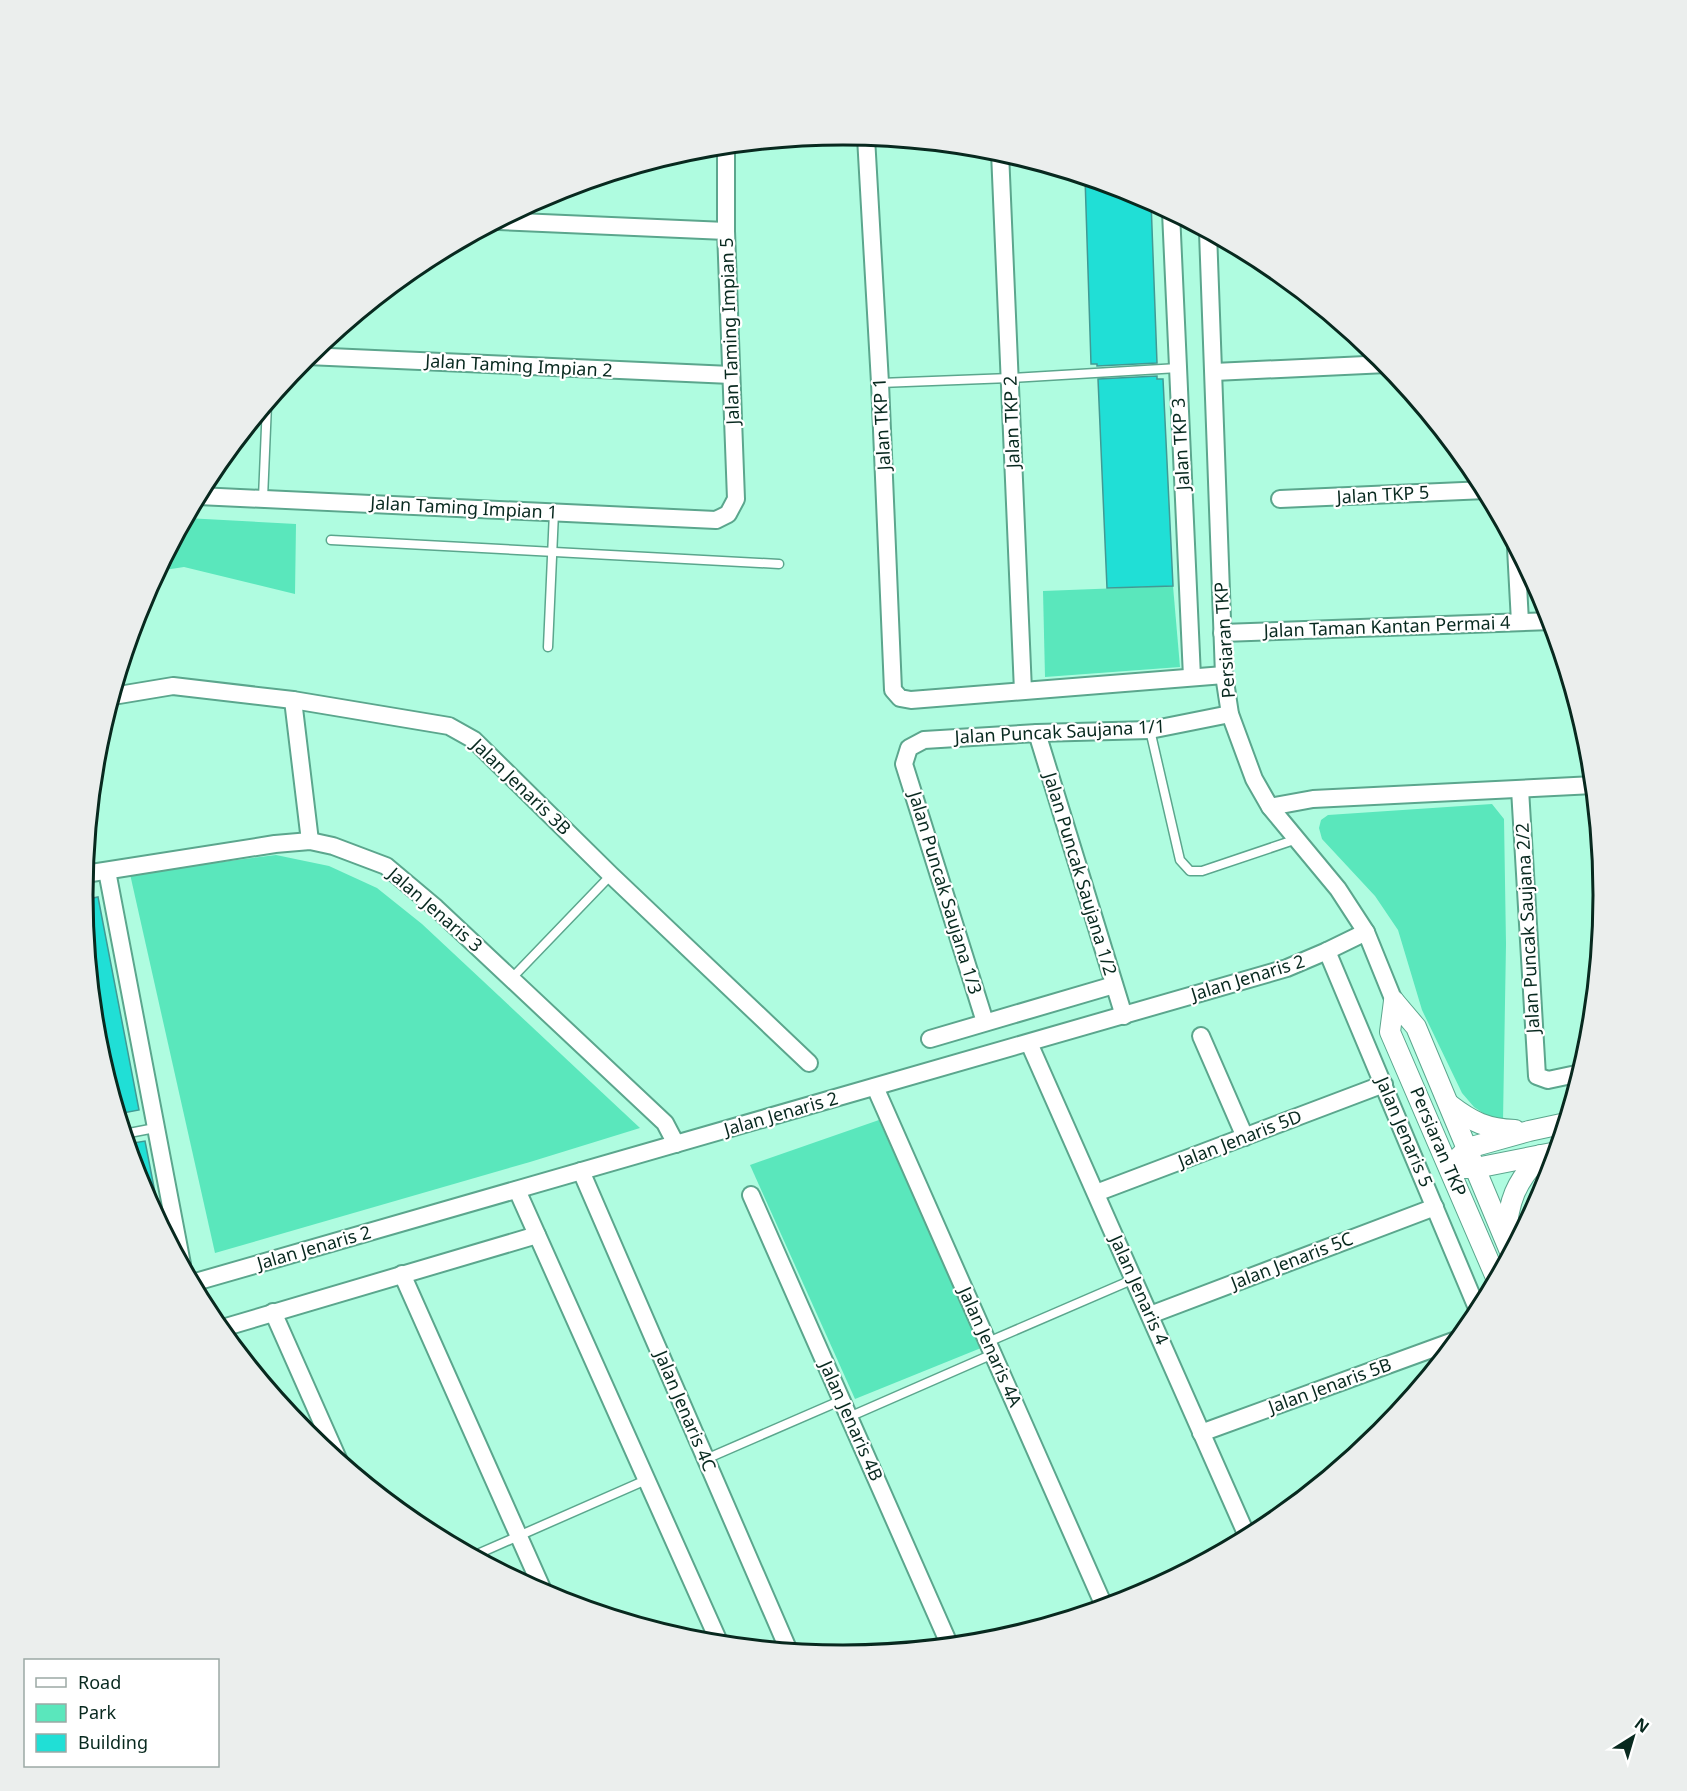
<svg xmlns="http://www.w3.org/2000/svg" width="1687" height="1791" font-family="'Noto Sans',sans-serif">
  <rect width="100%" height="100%" fill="#affce0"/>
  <g fill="#5ae7bc">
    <path d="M186 518 296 524 295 594 184 567 158 571Z"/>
    <path d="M1173 586 1180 667 1045 677 1043 591Z"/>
    <path d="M1492 804 1504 819 1506 944 1503 1121 1489 1117 1474 1107 1462 1093 1422 1010 1398 930 1375 896 1322 839 1319 828 1321 820 1328 815Z"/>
    <path d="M276 855 329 866 377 888 422 924 640 1128 530 1162 215 1253 130 874Z"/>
    <path d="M879 1120 981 1348 855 1399 750 1165Z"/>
  </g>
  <g fill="#20dfd6" stroke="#419a94" stroke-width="1.5">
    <path d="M1085 177 1135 193 1151 201 1157 363 1097 366V364H1091Z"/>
    <path d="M1157 376V379H1163L1173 586 1107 588 1098 379Z"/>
    <path d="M98 897 139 1110 118 1114 97 1044 83 900Z"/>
    <path d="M145 1141 159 1213 155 1214 140 1186 127 1144Z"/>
  </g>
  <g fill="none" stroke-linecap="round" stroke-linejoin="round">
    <g stroke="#5ba68d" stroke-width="11">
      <g id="service">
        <path d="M880 383 1010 378 1178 368"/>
        <path d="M263 498 267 404"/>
        <path d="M331 540 779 564"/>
        <path d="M548 647 554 512"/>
        <path d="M1150 730 1180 860 1190 871H1202L1297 839"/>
        <path d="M511 979 611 875"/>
        <path d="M124 1134 155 1128"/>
        <path d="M988 1342 1134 1279"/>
        <path d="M849 1417 993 1354"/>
        <path d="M706 1459 842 1400"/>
        <path d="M473 1556 646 1480"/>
      </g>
    </g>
    <g stroke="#5ba68d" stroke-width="20">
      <g id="minor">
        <path d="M866 137 880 383 893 690 900 698 911 700 1224 675"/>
        <path d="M1000 152 1023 691"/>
        <path d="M1171 212 1192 677"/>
        <path d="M499 221 726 231"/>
        <path d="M1208 232 1224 675 1230 714 1254 779 1270 807 1338 889 1366 932 1394 1001"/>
        <path d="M307 356 731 375"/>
        <path d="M1214 372 1387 364"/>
        <path d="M198 496 716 520 728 514 736 499 726 231V146"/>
        <path d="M1280 499 1486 490"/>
        <path d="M1516 548 1520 622"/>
        <path d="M1222 633 1552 621"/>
        <path d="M113 696 173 686 293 700 449 726 474 740 611 875 809 1063"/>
        <path d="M293 700 310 841"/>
        <path d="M1037 733 1124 1016"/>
        <path d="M1520 789 1537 1076 1548 1080 1581 1073"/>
        <path d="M1270 807 1313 799 1594 785"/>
        <path d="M107 871 182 1264"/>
        <path d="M85 874 275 844 310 841 333 846 386 866 436 908 665 1123 676 1144"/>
        <path d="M1327 951 1479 1313"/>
        <path d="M985 1022 904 764 909 748 924 740 1037 733 1150 730 1230 714"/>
        <path d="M1201 1036 1245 1137"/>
        <path d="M930 1039 1114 985"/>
        <path d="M1029 1043 1248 1538"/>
        <path d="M875 1087 1105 1608"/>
        <path d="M581 1171 789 1651"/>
        <path d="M517 1190 720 1644"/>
        <path d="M1096 1193 1384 1084"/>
        <path d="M751 1195 950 1646"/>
        <path d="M402 1274 545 1595"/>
        <path d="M192 1283 1287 968 1327 951 1366 932"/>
        <path d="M273 1312 339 1461"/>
        <path d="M1150 1315 1435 1207"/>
        <path d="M219 1329 537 1235"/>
        <path d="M1201 1433 1459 1339"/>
      </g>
    </g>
    <g stroke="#5ba68d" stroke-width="22">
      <g id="tertiary">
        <path d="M1394 1001 1390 1032 1497 1280"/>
        <path d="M1394 1001 1416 1027 1511 1254"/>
        <path d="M1450 1105C1472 1122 1487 1129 1515 1130"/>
        <path d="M1459 1157 1468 1148 1529 1131 1566 1123"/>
        <path d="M1463 1168H1476L1557 1152"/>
        <path d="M1505 1238C1509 1200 1515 1183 1541 1155"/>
      </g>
    </g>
    <use href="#service" stroke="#fff" stroke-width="8"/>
    <use href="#minor" stroke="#fff" stroke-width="16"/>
    <use href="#tertiary" stroke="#fff" stroke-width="20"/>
  </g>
  <g text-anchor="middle" stroke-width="4.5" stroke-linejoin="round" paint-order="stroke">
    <g font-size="18" fill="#08291f" stroke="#fff">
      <text transform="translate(730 331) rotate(-92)" y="6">Jalan Taming Impian 5</text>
      <text transform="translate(519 366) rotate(3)" y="6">Jalan Taming Impian 2</text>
      <text transform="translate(1012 422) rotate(-92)" y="6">Jalan TKP 2</text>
      <text transform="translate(882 424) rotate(-93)" y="6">Jalan TKP 1</text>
      <text transform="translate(1181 444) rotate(-93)" y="6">Jalan TKP 3</text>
      <text transform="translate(1383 495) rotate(-3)" y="6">Jalan TKP 5</text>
      <text transform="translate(464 508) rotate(3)" y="6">Jalan Taming Impian 1</text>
      <text transform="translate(1387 627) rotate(-2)" y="6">Jalan Taman Kantan Permai 4</text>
      <text transform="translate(1225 640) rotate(-94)" y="6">Persiaran TKP</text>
      <text transform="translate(1060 732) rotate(-3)" y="6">Jalan Puncak Saujana 1/1</text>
      <text transform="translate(521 787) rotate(44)" y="6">Jalan Jenaris 3B</text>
      <text transform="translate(1080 874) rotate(73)" y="6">Jalan Puncak Saujana 1/2</text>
      <text transform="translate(945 893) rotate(73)" y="6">Jalan Puncak Saujana 1/3</text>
      <text transform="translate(435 910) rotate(41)" y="6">Jalan Jenaris 3</text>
      <text transform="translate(1528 928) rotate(-93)" y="6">Jalan Puncak Saujana 2/2</text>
      <text transform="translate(1248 978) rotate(-17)" y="6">Jalan Jenaris 2</text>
      <text transform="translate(781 1114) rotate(-16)" y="6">Jalan Jenaris 2</text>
      <text transform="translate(1404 1132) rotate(67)" y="6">Jalan Jenaris 5</text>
      <text transform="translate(1240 1139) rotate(-21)" y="6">Jalan Jenaris 5D</text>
      <text transform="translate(1438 1142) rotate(67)" y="6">Persiaran TKP</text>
      <text transform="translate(314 1248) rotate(-16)" y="6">Jalan Jenaris 2</text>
      <text transform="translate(1292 1261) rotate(-21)" y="6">Jalan Jenaris 5C</text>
      <text transform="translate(1139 1290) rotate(66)" y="6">Jalan Jenaris 4</text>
      <text transform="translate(990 1347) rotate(66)" y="6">Jalan Jenaris 4A</text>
      <text transform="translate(1330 1386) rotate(-20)" y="6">Jalan Jenaris 5B</text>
      <text transform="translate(685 1411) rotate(67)" y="6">Jalan Jenaris 4C</text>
      <text transform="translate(851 1421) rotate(66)" y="6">Jalan Jenaris 4B</text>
    </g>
  </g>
  <path d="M0 0H1687V1791H0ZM93 895a750 750 0 1 1 1500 0a750 750 0 1 1-1500 0Z" fill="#ebeeed" fill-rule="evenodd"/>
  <path fill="none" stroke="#08291f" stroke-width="3" d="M93 895a750 750 0 1 1 1500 0a750 750 0 1 1-1500 0Z"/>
  <rect x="24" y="1659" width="195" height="108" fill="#ffffff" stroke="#9ca9a5" stroke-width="1.5"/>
  <rect x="36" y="1678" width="30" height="9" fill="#ffffff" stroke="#9ca9a5" stroke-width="1.5"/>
  <text x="78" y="1689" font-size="18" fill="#08291f">Road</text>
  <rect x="36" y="1704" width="30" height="18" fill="#5ae7bc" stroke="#9ca9a5" stroke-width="1.5"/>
  <text x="78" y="1719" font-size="18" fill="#08291f">Park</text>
  <rect x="36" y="1734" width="30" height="18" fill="#20dfd6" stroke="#9ca9a5" stroke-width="1.5"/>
  <text x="78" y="1749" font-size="18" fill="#08291f">Building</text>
  <g transform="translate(1633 1737) rotate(37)" stroke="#ffffff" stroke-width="4.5" paint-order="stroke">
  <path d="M0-4.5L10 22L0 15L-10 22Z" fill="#08291f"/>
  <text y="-9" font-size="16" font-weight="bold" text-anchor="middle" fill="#08291f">N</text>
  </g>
</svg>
